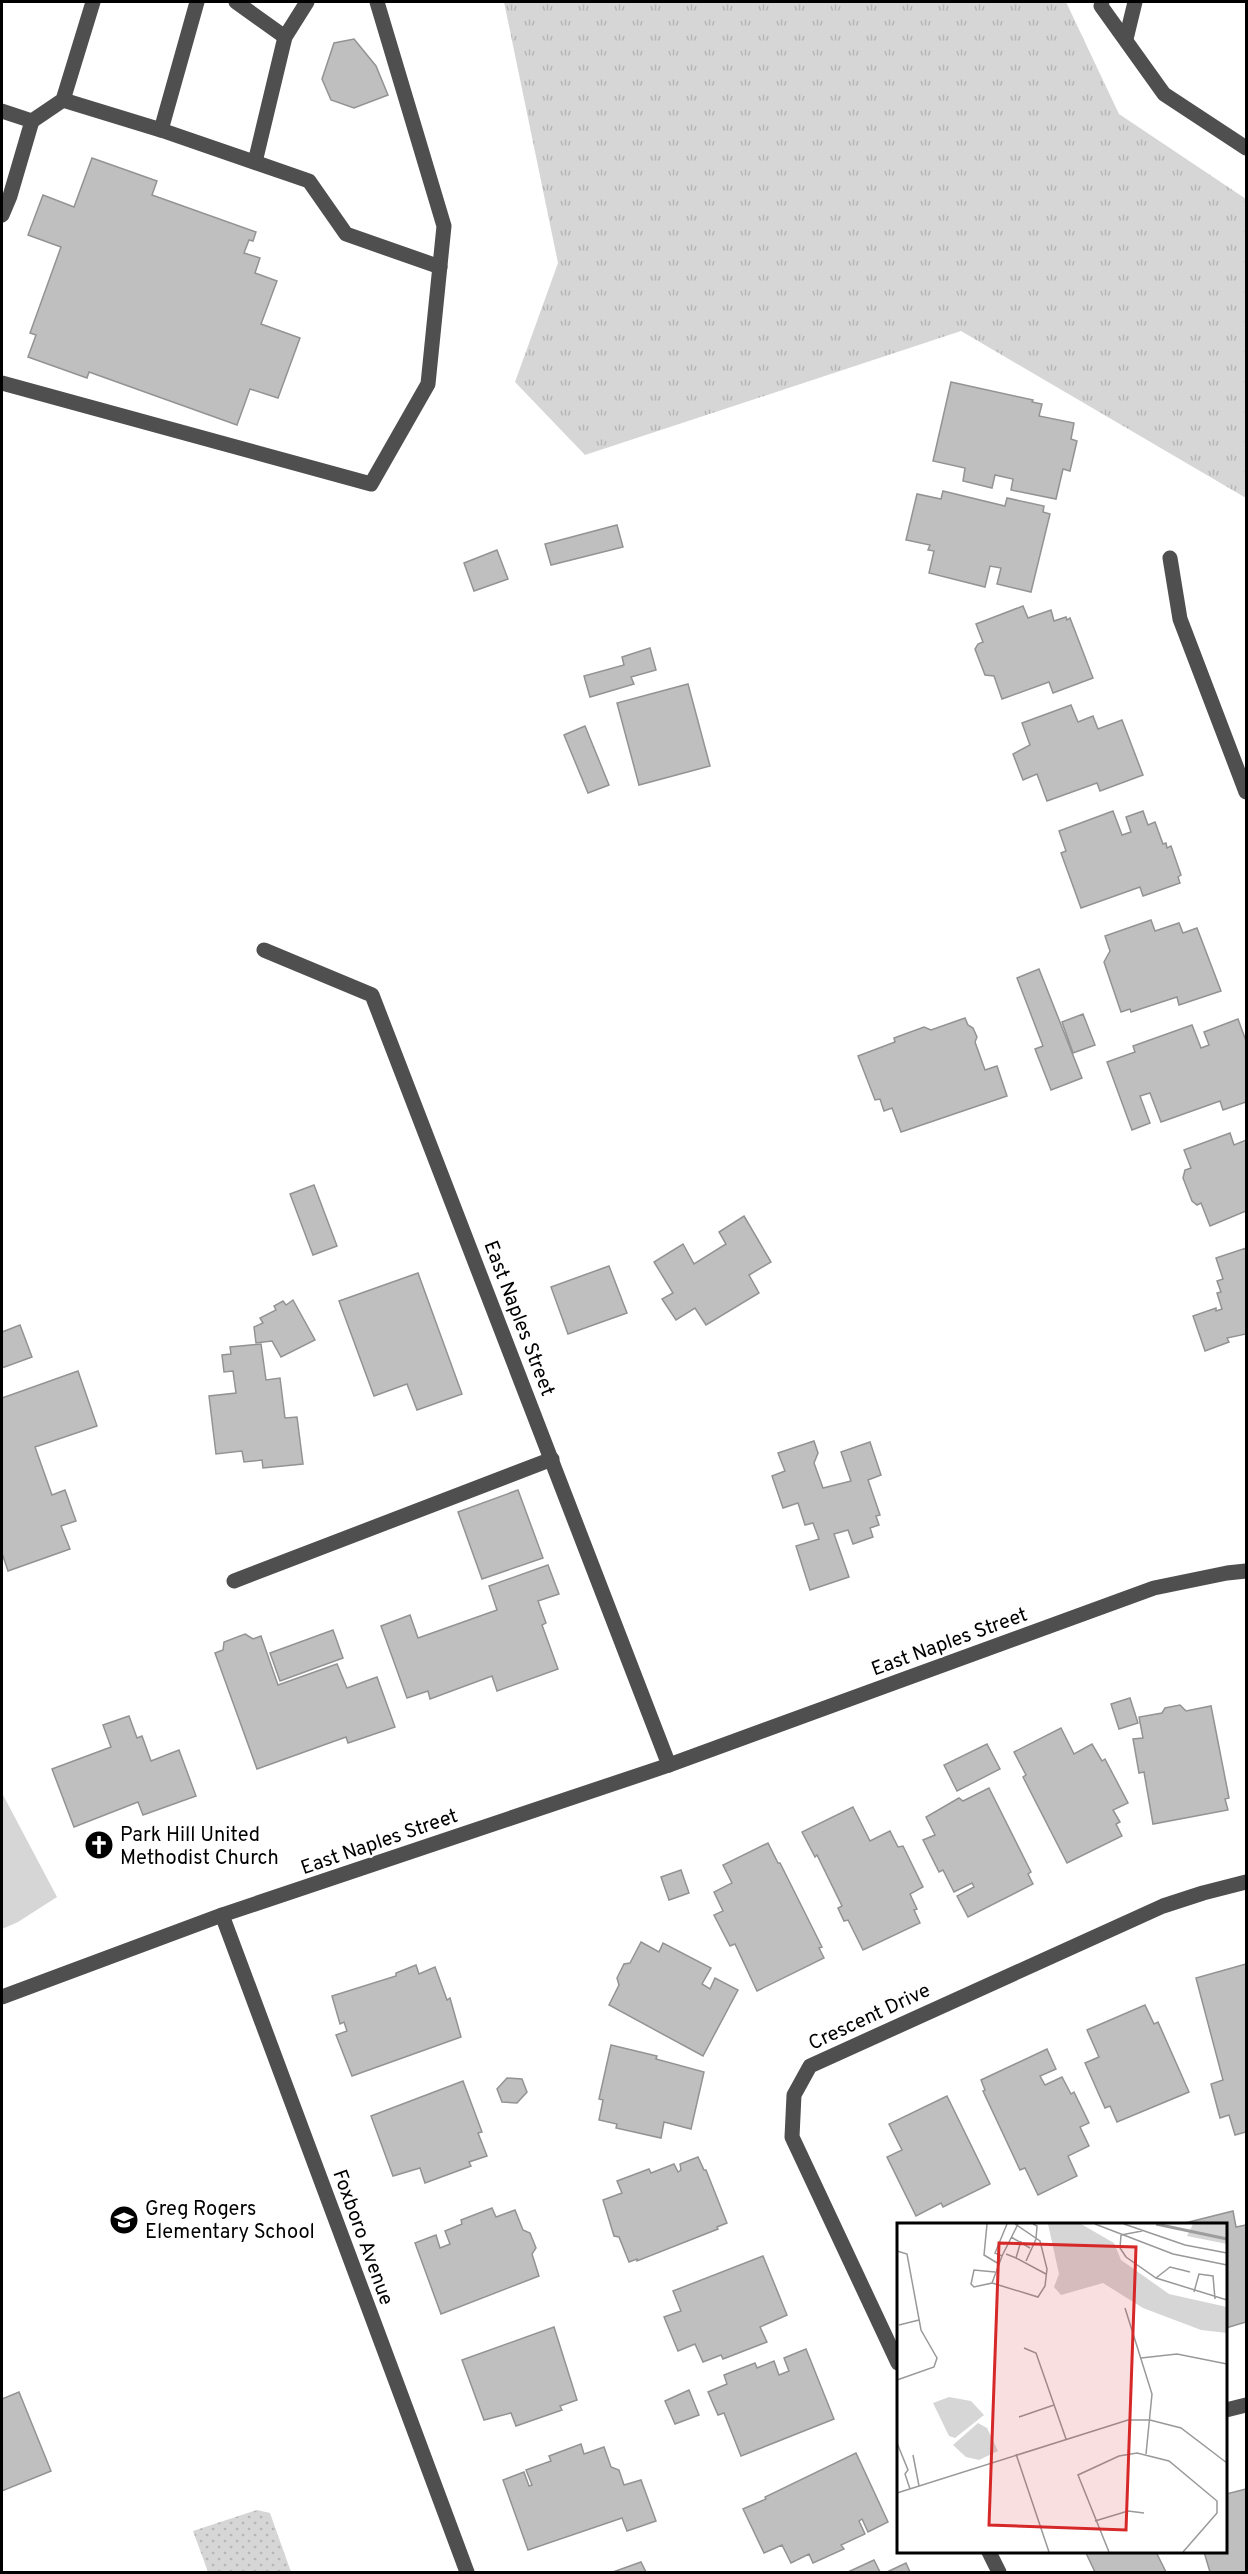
<svg xmlns="http://www.w3.org/2000/svg" width="1248" height="2574" font-family="Overpass,sans-serif">
  <defs>
    <pattern id="grass-tufts" width="24" height="20" patternUnits="userSpaceOnUse" patternTransform="scale(1.5)"><rect width="24" height="20" fill="#d6d6d6"/><path d="M3 7l-1-3M5 7V3M7 7l1-3M15 17l-1-3M17 17v-4M19 17l1-3" fill="none" stroke="#b6b6b6"/></pattern>
    <pattern id="park-dots" width="8" height="8" patternUnits="userSpaceOnUse" patternTransform="scale(1.5)"><rect width="8" height="8" fill="#d6d6d6"/><path d="M2 2h.1M6 6h.1" fill="none" stroke="#b6b6b6" stroke-width="1.8" stroke-linecap="round"/></pattern>
  </defs>
  <rect width="100%" height="100%" fill="#fff"/>
  <path fill="url(#grass-tufts)" d="M504 2H1066L1119 114 1246 199V498L961 331 585 455 515 382 558 263Z"/>
  <path fill="url(#park-dots)" d="M257 2510 270 2513 291 2572H208L193 2531Z"/>
  <path fill="#d6d6d6" d="M2 1793 57 1897 18 1922 2 1929Z"/>
  <g fill="#bfbfbf" stroke="#939393" stroke-width="1.5">
    <path d="M354 39 376 66 388 95 354 108 331 100 322 79 334 43Z"/>
    <path d="M92 158 157 181 152 195 256 232 253 241 249 240 244 253 260 258 255 273 277 281 261 324 300 338 278 398 250 389 237 425 89 372 87 378 28 357 36 335 30 333 61 247 28 235 43 195 74 207Z"/>
    <path d="M951 382 1033 400 1032 402 1042 404 1039 416 1074 423 1071 439 1077 441 1070 471 1063 469 1056 499 1011 490 1013 479 995 475 992 488 963 481 965 468 933 461Z"/>
    <path d="M943 491 1005 506 1007 498 1044 506 1043 512 1050 514 1031 592 997 584 1001 568 990 566 985 587 929 573 934 551 928 550 930 545 906 540 917 494 941 499Z"/>
    <path d="M617 525 623 547 551 565 545 544Z"/>
    <path d="M497 550 508 579 474 591 464 563Z"/>
    <path d="M1023 606 1028 618 1051 610 1054 621 1066 617 1067 620 1070 618 1093 678 1053 693 1049 682 1002 699 994 676 985 675 975 649 978 644 983 642 976 624Z"/>
    <path d="M650 648 656 670 631 677 634 684 590 697 584 676 624 665 622 657Z"/>
    <path d="M688 684 710 766 639 785 617 703Z"/>
    <path d="M1071 705 1078 722 1093 716 1098 729 1122 720 1143 775 1100 791 1097 783 1047 801 1037 774 1023 780 1013 754 1030 745 1022 723Z"/>
    <path d="M585 726 609 785 588 793 564 735Z"/>
    <path d="M1113 811 1122 835 1131 832 1126 817 1143 811 1148 825 1155 822 1163 844 1166 843 1167 848 1171 846 1181 875 1178 877 1180 883 1143 896 1140 887 1081 908 1061 853 1066 851 1059 831Z"/>
    <path d="M1151 920 1155 931 1179 923 1183 933 1197 928 1221 991 1179 1005 1177 997 1131 1012 1130 1009 1121 1012 1104 962 1110 951 1105 936Z"/>
    <path d="M1039 969 1082 1078 1051 1090 1035 1049 1043 1046 1017 978Z"/>
    <path d="M1083 1014 1095 1045 1073 1053 1062 1022Z"/>
    <path d="M965 1018 968 1025 973 1028 977 1037 975 1042 985 1070 997 1066 1007 1096 901 1132 892 1108 884 1111 880 1099 875 1100 858 1056 895 1042 894 1038 924 1027 931 1030Z"/>
    <path d="M1238 1019 1246 1041V1102L1223 1110 1220 1101 1161 1122 1150 1093 1140 1096 1150 1123 1132 1130 1107 1062 1135 1052 1133 1046 1192 1025 1201 1048 1209 1045 1204 1032Z"/>
    <path d="M1230 1133 1234 1145 1246 1140V1211L1210 1226 1201 1203 1197 1205 1192 1201 1183 1178 1185 1170 1191 1168 1184 1150Z"/>
    <path d="M314 1185 337 1246 313 1255 290 1194Z"/>
    <path d="M744 1216 771 1262 749 1275 759 1293 706 1325 695 1308 676 1320 662 1299 673 1293 654 1262 683 1244 694 1264 726 1244 719 1232Z"/>
    <path d="M1246 1248V1334L1227 1338 1229 1342 1205 1351 1193 1316 1216 1308V1311L1222 1309 1217 1293 1221 1292 1217 1281 1223 1279 1216 1258Z"/>
    <path d="M609 1266 627 1313 568 1334 551 1287Z"/>
    <path d="M418 1273 462 1394 417 1410 407 1384 374 1396 339 1301Z"/>
    <path d="M293 1300 315 1340 281 1357 272 1341 256 1343 254 1327 263 1323 260 1318 276 1310 274 1306 283 1301 286 1305Z"/>
    <path d="M20 1325 32 1357 2 1368V1332Z"/>
    <path d="M261 1344 266 1380 280 1378 285 1418 297 1417 303 1464 263 1468 262 1460 244 1462 242 1451 216 1454 209 1396 236 1393 233 1371 224 1372 222 1355 231 1354 230 1347Z"/>
    <path d="M78 1371 97 1426 35 1447 52 1495 65 1490 76 1521 61 1526 70 1549 8 1571 2 1553V1398Z"/>
    <path d="M814 1441 818 1453 814 1463 823 1488 851 1481 841 1452 870 1442 881 1475 868 1480 880 1515 876 1516 879 1525 870 1528 873 1537 853 1544 848 1530 834 1534 849 1577 810 1590 796 1546 819 1539 813 1523 805 1525 798 1503 783 1508 772 1476 785 1471 778 1453Z"/>
    <path d="M518 1490 543 1558 482 1579 458 1512Z"/>
    <path d="M548 1565 559 1594 538 1601 546 1623 542 1625 558 1669 497 1691 492 1676 430 1699 428 1691 407 1698 381 1626 410 1615 418 1638 497 1610 489 1586Z"/>
    <path d="M333 1630 343 1658 280 1681 270 1653Z"/>
    <path d="M245 1634 253 1639 261 1636 278 1685 337 1664 347 1688 377 1677 395 1727 348 1743 346 1737 257 1769 215 1653 223 1650 224 1642Z"/>
    <path d="M1130 1698 1138 1723 1119 1729 1111 1704Z"/>
    <path d="M1180 1705 1186 1711 1211 1706 1229 1798 1225 1799 1228 1810 1153 1824 1144 1772 1139 1773 1133 1739 1143 1738 1139 1717 1162 1713 1165 1708Z"/>
    <path d="M129 1716 137 1738 142 1736 151 1761 179 1750 196 1796 143 1815 138 1802 74 1827 52 1769 111 1747 103 1725Z"/>
    <path d="M1061 1728 1074 1754 1092 1744 1102 1761 1105 1759 1128 1803 1113 1810 1120 1822 1116 1824 1122 1836 1067 1863 1023 1777 1026 1775 1014 1752Z"/>
    <path d="M987 1744 1000 1769 957 1791 944 1765Z"/>
    <path d="M989 1788 1031 1872 1028 1874 1033 1884 968 1917 957 1896 974 1887 972 1883 954 1892 943 1870 939 1872 923 1840 935 1835 926 1817 959 1798 963 1801Z"/>
    <path d="M853 1807 870 1841 890 1831 898 1847 903 1846 923 1887 910 1894 917 1909 914 1910 920 1923 863 1950 848 1920 844 1921 838 1908 842 1906 817 1855 815 1857 802 1832Z"/>
    <path d="M768 1843 778 1863H780L822 1947 819 1948 824 1958 757 1991 735 1944 730 1946 714 1915 723 1911 714 1892 732 1883 723 1865Z"/>
    <path d="M681 1870 689 1893 669 1900 661 1877Z"/>
    <path d="M641 1942 659 1952 663 1943 711 1968 702 1984 710 1989 715 1978 738 1990 703 2056 609 2005 619 1985 617 1978 624 1964 630 1963Z"/>
    <path d="M1246 1964V2132L1235 2135 1229 2115 1220 2118 1211 2084 1223 2080 1196 1978Z"/>
    <path d="M416 1965 419 1974 435 1967 447 2000 450 1998 461 2037 352 2076 336 2035 347 2031 344 2022 340 2024 332 1996 396 1976V1973Z"/>
    <path d="M1145 2005 1154 2024 1158 2022 1189 2092 1117 2122 1110 2106 1105 2108 1085 2063 1099 2057 1087 2030Z"/>
    <path d="M611 2045 657 2056 656 2059 704 2072 691 2129 664 2122 661 2138 616 2128 617 2124 599 2120 603 2100 599 2099Z"/>
    <path d="M1047 2049 1056 2069 1040 2076 1045 2085 1062 2077 1071 2094 1074 2092 1089 2123 1080 2127 1089 2146 1068 2156 1077 2176 1038 2195 1025 2168 1020 2170 983 2091 985 2090 981 2080Z"/>
    <path d="M507 2078 522 2079 527 2092 517 2103 502 2102 497 2089Z"/>
    <path d="M463 2081 482 2132 478 2133 487 2156 469 2162 471 2166 425 2183 420 2168 393 2176 371 2116Z"/>
    <path d="M947 2096 990 2184 943 2207 941 2203 916 2216 887 2157 902 2150 889 2124Z"/>
    <path d="M698 2157 704 2170H706L727 2223 717 2227 718 2229 637 2261V2259L629 2262 619 2237 614 2236 603 2200 622 2193 617 2181 649 2169 651 2173 674 2164 678 2172 681 2170 680 2164Z"/>
    <path d="M492 2208 496 2217 515 2210 523 2230 530 2233 536 2248 532 2254 539 2276 441 2314 415 2243 436 2235 440 2248 450 2244 445 2231 462 2224 461 2220Z"/>
    <path d="M1233 2211 1236 2227 1246 2225V2322L1226 2328V2224H1181Z"/>
    <path d="M763 2256 787 2315 760 2327 767 2342 723 2359 721 2355 703 2362 695 2344 678 2351 664 2317 681 2311 673 2291Z"/>
    <path d="M554 2327 577 2400 560 2406 562 2410 516 2426 511 2413 484 2420 462 2360Z"/>
    <path d="M806 2349 834 2419 741 2456 724 2413 718 2415 708 2392 727 2384 724 2375 755 2363 757 2368 774 2361 779 2375 789 2371 784 2358Z"/>
    <path d="M689 2390 699 2415 675 2424 665 2401Z"/>
    <path d="M19 2392 51 2471 2 2491V2399Z"/>
    <path d="M581 2444 584 2454 604 2447 611 2467 619 2470 624 2485 641 2480 656 2521 627 2531 622 2518 528 2550 503 2480 524 2472 529 2486 532 2485 526 2470 551 2461 549 2456Z"/>
    <path d="M856 2453 888 2522 868 2532 862 2519 859 2521 865 2534 841 2545 844 2549 813 2563 809 2554 791 2563 782 2545 764 2553 743 2509 766 2499 765 2497Z"/>
    <path d="M1246 2489V2572H1210L1204 2552H1226V2494Z"/>
    <path d="M1088 2552H1156L1166 2572H1095L1086 2553Z"/>
    <path d="M874 2560 880 2572H848Z"/>
    <path d="M641 2562 646 2572H613Z"/>
    <path d="M906 2563 910 2572H887Z"/>
  </g>
  <g fill="none" stroke-linecap="round" stroke-linejoin="round">
    <g stroke="#4f4f4f" stroke-width="15">
      <path d="M236 2 285 37"/>
      <path d="M1102 2 1101 6 1164 94 1246 148"/>
      <path d="M1126 39 1135 2"/>
      <path d="M63 100 161 130 197 2"/>
      <path d="M2 111 32 121 10 196 2 215"/>
      <path d="M32 121 63 100 93 2"/>
      <path d="M161 130 309 181 346 234 440 267"/>
      <path d="M255 162 285 37 307 2"/>
      <path d="M2 383 371 484 428 384 444 226 377 2"/>
      <path d="M1170 558 1180 619 1246 792"/>
      <path d="M264 950 372 995 669 1765"/>
      <path d="M234 1581 552 1459"/>
      <path d="M222 1915 467 2572"/>
      <path d="M2 1997 222 1915 669 1765 1154 1588 1227 1573 1246 1571"/>
      <path d="M898 2363 792 2137 794 2095 810 2066 1163 1906 1203 1893 1246 1882"/>
      <path d="M1226 2410 1246 2405"/>
      <path d="M989 2552 999 2572"/>
    </g>
  </g>
  <defs>
    <g id="church-disc" transform="scale(1.5)"><circle r="9.5" fill="#000" stroke="#fff"/><path d="M-1.2-6h2.4v3.5h3.3v2.4h-3.3V6h-2.4V-.1h-3.3v-2.4h3.3Z" fill="#fff"/></g>
    <g id="school-disc" transform="scale(1.5)"><circle r="9.5" fill="#000" stroke="#fff"/><path d="M0-5L7-2L0 1L-7-2ZM-4 1L0 2.5L4 1V4Q0 6-4 4Z" fill="#fff"/></g>
  </defs>
  <g fill-rule="evenodd">
    <use href="#church-disc" x="99" y="1845"/>
    <use href="#school-disc" x="124" y="2220"/>
  </g>
  <g text-anchor="middle" stroke-width="4.5" stroke-linejoin="round" paint-order="stroke">
    <g font-size="20" fill="#000" stroke="#fff">
      <text transform="translate(520 1318) rotate(69)" y="7">East Naples Street</text>
      <text transform="translate(949 1641) rotate(-20)" y="7">East Naples Street</text>
      <text transform="translate(379 1841) rotate(-19)" y="7">East Naples Street</text>
      <text transform="translate(869 2016) rotate(-25)" y="7">Crescent Drive</text>
      <text transform="translate(364 2237) rotate(70)" y="7">Foxboro Avenue</text>
    </g>
    <g font-size="20" fill="#000" stroke="#fff" text-anchor="start">
      <text x="120" y="1841">Park Hill United<tspan x="120" dy="23">Methodist Church</tspan></text>
      <text x="145" y="2215">Greg Rogers<tspan x="145" dy="23">Elementary School</tspan></text>
    </g>
  </g>
  <g transform="translate(897 2223)">
    <rect width="330" height="330" fill="#fff"/>
    <path d="M151 1H184L217 20 224 37 272 71 330 84V110L304 107 246 85 206 60 164 72 157 64 162 51ZM296 1H330V21L290 13Z" fill="#d6d6d6"/>
    <path d="M52 174 74 178 87 192 58 215 52 213 36 180ZM81 200 90 205 101 228 82 237 69 234 56 222Z" fill="#d6d6d6"/>
    <path fill="none" stroke="#9d9d9d" stroke-width="3" d="M259 1 330 16"/>
    <path fill="none" stroke="#999" stroke-width="1.5" d="M90 1 87 32 102 41M198 1 276 31 330 42M227 1 288 22 330 30M224 12 223 25 229 34 259 55 330 77M224 12 245 8M114 14 133 25M0 28 10 31 24 107 40 135 37 144 0 157M109 31 119 35 124 18M105 33 121 1M119 35 149 51M129 38 139 16 140 3 136 1M98 49 77 47 74 61 77 64 95 60 105 33 98 30 110 1M259 55 273 44 293 49M95 60 141 74 148 63 150 46 143 18 118 1M297 69 302 51 316 53 318 76M228 85 255 171 249 231M2 102 22 97M127 125 139 130 169 216M244 135 280 131 330 141M122 194 157 182M0 220 11 247 8 251 13 266M119 231 152 329M16 232 22 263M0 270 231 197H253L284 205 330 240M198 298 231 288 247 290M212 329 181 252 222 233 240 230 272 238 320 278V290L286 329"/>
    <path fill="#d62828" fill-opacity="0.15" stroke="#d62828" stroke-width="3" d="M102 20 239 24 229 307 92 302Z"/>
    <rect width="330" height="330" fill="none" stroke="#000" stroke-width="3"/>
  </g>
  <rect width="1248" height="2574" fill="none" stroke="#000000" stroke-width="6"/>
</svg>
